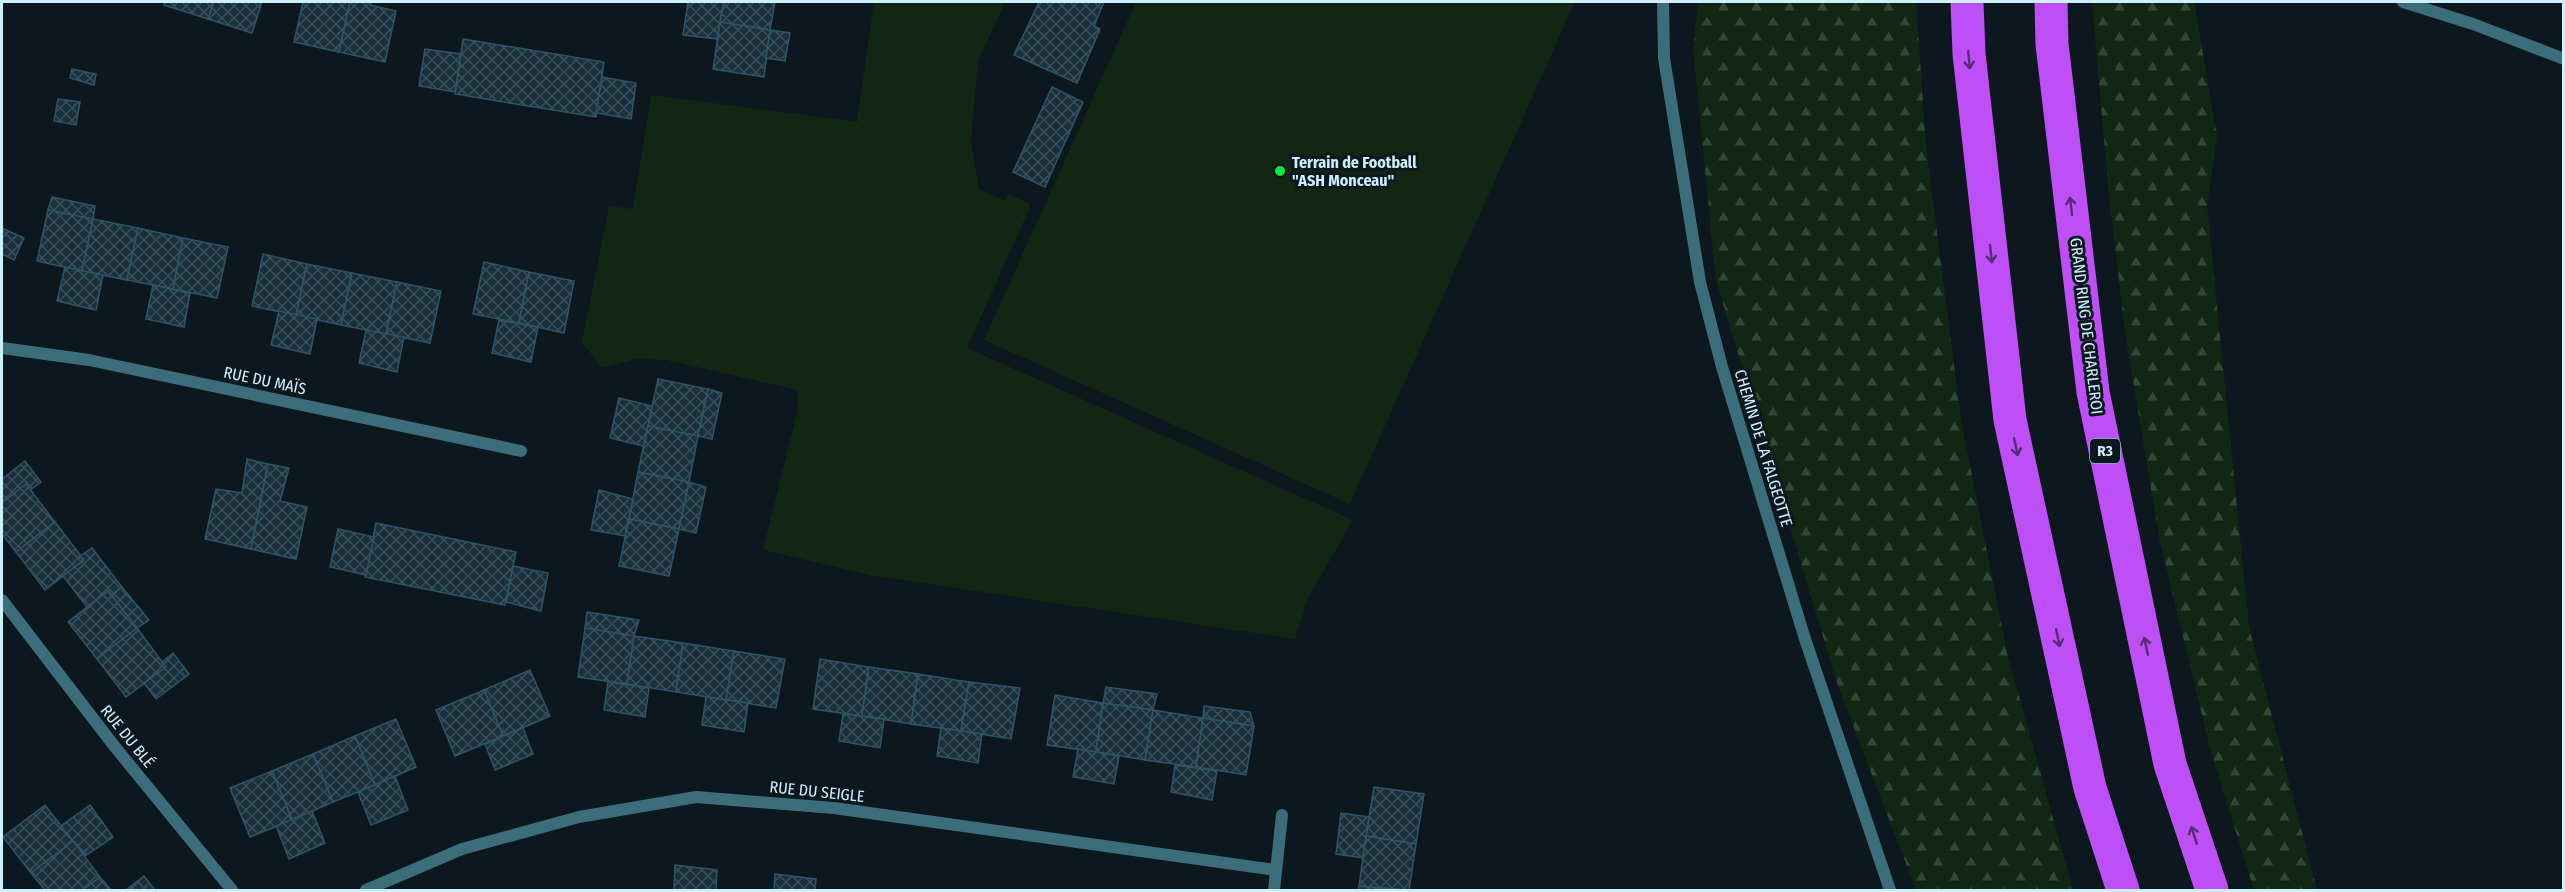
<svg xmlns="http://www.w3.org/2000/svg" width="2565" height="892" font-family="'Fira Sans Condensed',sans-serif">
  <defs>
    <pattern id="forest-firs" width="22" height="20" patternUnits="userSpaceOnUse" patternTransform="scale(1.5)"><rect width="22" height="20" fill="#112713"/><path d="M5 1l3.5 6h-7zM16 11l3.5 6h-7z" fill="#324736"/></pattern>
    <pattern id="building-cross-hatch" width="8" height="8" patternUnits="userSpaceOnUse" patternTransform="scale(1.5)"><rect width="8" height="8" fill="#1a313d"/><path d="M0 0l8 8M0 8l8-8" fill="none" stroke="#3a4f5a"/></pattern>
  </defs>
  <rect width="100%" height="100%" fill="#0d181e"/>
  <g fill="#112713">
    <path d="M874 2H1005L978 61 971 140 979 189 1005 201 1009 194 1031 205 967 348 1353 520 1308 598 1295 639 870 575 763 550 797 412 798 390 666 360 637 359 602 368 582 342 609 206 633 209 651 95 857 122Z"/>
    <path d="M1136 2H1575L1350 504 984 340Z"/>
  </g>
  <g fill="url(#forest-firs)">
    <path d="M1698 2H1916L1926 147 1961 420 2007 653 2073 890H1916L1837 683 1716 280 1693 49Z"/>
    <path d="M2092 2H2194L2217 136 2207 206 2249 627 2317 890H2254L2211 752 2160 542 2126 339 2109 197Z"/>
  </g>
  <g fill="url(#building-cross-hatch)" stroke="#2e5468" stroke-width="1.5">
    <path d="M165 2H214L208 19 164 5Z"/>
    <path d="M214 2H262L252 33 208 19Z"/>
    <path d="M303 2H350L339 52 294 42Z"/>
    <path d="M350 2H371L370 5 396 11 385 62 339 52Z"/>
    <path d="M688 2H724L717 39 683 35Z"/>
    <path d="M724 2H775L770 30 720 22Z"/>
    <path d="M1039 2H1104L1094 26 1100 29 1077 83 1014 55Z"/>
    <path d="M720 22 770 30 764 77 713 69Z"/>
    <path d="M770 30 790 33 785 61 766 58Z"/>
    <path d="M463 39 604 62 596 117 455 94Z"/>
    <path d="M425 49 461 54 455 92 419 86Z"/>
    <path d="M72 69 96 74 94 85 70 78Z"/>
    <path d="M602 77 636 83 631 119 596 113Z"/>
    <path d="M1052 87 1083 102 1045 187 1013 172Z"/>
    <path d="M58 99 80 102 76 125 54 121Z"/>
    <path d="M52 197 95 206 93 219 48 210Z"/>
    <path d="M48 210 93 219 82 271 37 261Z"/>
    <path d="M93 219 138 228 127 280 82 271Z"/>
    <path d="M2 228 24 238 14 260 2 254Z"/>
    <path d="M138 228 183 238 173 289 127 280Z"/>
    <path d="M183 238 228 247 217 298 173 289Z"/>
    <path d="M263 254 307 264 296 315 252 306Z"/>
    <path d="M484 262 529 272 519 323 473 314Z"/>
    <path d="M307 264 352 273 341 325 296 315Z"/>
    <path d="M65 267 103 275 96 310 57 301Z"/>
    <path d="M529 272 574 281 564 333 519 323Z"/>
    <path d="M352 273 397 282 386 334 341 325Z"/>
    <path d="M397 282 441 291 430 343 386 334Z"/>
    <path d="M153 285 190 293 184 327 146 319Z"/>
    <path d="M279 311 317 319 310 354 271 345Z"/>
    <path d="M499 320 538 327 531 362 492 353Z"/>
    <path d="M366 330 404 337 397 372 359 363Z"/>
    <path d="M658 379 708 389 698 436 648 426Z"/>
    <path d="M708 389 722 393 712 439 698 436Z"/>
    <path d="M619 398 652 406 644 446 610 438Z"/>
    <path d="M648 426 698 436 689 482 638 472Z"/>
    <path d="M247 459 268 464 251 549 205 539 216 489 242 493Z"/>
    <path d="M25 461 41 482 30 490 26 484 4 501 2 498V479Z"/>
    <path d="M268 464 289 468 280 501 307 507 296 559 251 549Z"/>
    <path d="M638 472 689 482 679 529 629 519Z"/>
    <path d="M689 482 706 487 696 533 679 529Z"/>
    <path d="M26 484 55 522 16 552 2 534V503Z"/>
    <path d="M599 490 633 499 625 536 591 530Z"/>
    <path d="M629 519 679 529 669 576 619 566Z"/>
    <path d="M55 522 84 560 45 590 16 552Z"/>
    <path d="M376 523 516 552 505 605 365 577Z"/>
    <path d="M338 529 374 537 366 575 330 567Z"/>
    <path d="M92 548 122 587 111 595 108 591 87 607 63 576 84 560 80 556Z"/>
    <path d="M513 566 548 573 541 611 506 602Z"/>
    <path d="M122 587 149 620 137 628 111 595Z"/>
    <path d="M108 591 137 628 97 659 68 622Z"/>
    <path d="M587 612 639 620 634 636 585 628Z"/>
    <path d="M137 628 166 667 126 697 97 659Z"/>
    <path d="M585 628 634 636 627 684 578 677Z"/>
    <path d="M634 636 683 643 676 692 627 684Z"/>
    <path d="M683 643 734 651 726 700 676 692Z"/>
    <path d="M734 651 785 659 776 708 726 700Z"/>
    <path d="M173 653 189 674 156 699 144 683 166 667 162 662Z"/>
    <path d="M820 659 869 667 862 716 813 709Z"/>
    <path d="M869 667 918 674 911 724 862 716Z"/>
    <path d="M530 670 550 716 503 736 484 690Z"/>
    <path d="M918 674 969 682 961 731 911 724Z"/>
    <path d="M608 682 649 688 645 717 604 710Z"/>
    <path d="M969 682 1020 688 1011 739 961 731Z"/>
    <path d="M1106 687 1157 694 1153 710 1103 703Z"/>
    <path d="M484 690 503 736 455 756 436 710Z"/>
    <path d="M1055 695 1103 703 1096 752 1047 745Z"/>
    <path d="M706 697 748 703 744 732 702 725Z"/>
    <path d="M1103 703 1153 710 1145 760 1096 752Z"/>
    <path d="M1204 706 1250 712 1254 726 1203 718Z"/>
    <path d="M1153 710 1203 718 1196 767 1145 760Z"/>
    <path d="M843 714 884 719 880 748 839 741Z"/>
    <path d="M1203 718 1254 726 1246 775 1196 767Z"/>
    <path d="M396 719 416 767 375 785 355 736Z"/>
    <path d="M523 728 533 754 495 770 485 744Z"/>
    <path d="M941 728 982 734 978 763 937 756Z"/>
    <path d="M355 736 375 785 333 802 313 754Z"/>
    <path d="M1078 749 1119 756 1114 784 1073 777Z"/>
    <path d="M313 754 333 802 292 820 272 771Z"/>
    <path d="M1175 765 1217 771 1212 800 1171 792Z"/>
    <path d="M272 771 292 820 250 837 230 788Z"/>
    <path d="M395 776 408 810 371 825 358 792Z"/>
    <path d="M1374 787 1424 794 1416 844 1366 836Z"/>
    <path d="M45 805 73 841 31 873 3 837Z"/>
    <path d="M90 805 113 837 85 856 61 826Z"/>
    <path d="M312 811 325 843 289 859 276 826Z"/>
    <path d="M1341 813 1369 817 1363 858 1336 854Z"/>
    <path d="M1366 836 1416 844 1409 890 1359 886Z"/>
    <path d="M73 841 100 877 83 890H45L31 873Z"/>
    <path d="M675 865 717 870 716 890H674Z"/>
    <path d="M775 874 816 879 815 890H774Z"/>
    <path d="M144 876 155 890H126Z"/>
    <path d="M100 877 111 890H83Z"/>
    <path d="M1359 886 1390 890H1358Z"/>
  </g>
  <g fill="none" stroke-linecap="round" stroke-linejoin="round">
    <g stroke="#3b6e7a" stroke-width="12">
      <path d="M1663 2 1664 58 1700 282 1722 367 1805 639 1890 890"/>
      <path d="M2403 2 2473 24 2564 59"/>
      <path d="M2 348 89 360 521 451"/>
      <path d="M2 600 115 747 232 890"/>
      <path d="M366 890 462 849 579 817 696 797 834 808 1276 870"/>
      <path d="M1274 890 1282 815"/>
    </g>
    <g stroke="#be4ef5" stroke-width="33">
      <path d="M1967 2 1969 54 2010 420 2090 788 2123 890"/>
      <path d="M2051 2 2052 44 2093 392 2170 764 2212 890"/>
    </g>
  </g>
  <defs><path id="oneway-shaft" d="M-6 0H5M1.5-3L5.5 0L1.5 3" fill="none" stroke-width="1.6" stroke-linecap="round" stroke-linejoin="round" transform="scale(1.5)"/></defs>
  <g stroke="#542e74">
    <use href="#oneway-shaft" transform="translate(1969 60) rotate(85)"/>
    <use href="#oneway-shaft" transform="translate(2071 206) rotate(-97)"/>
    <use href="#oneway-shaft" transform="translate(1991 254) rotate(84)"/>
    <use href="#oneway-shaft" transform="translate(2016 447) rotate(78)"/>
    <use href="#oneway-shaft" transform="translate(2058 638) rotate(78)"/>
    <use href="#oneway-shaft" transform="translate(2146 646) rotate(-102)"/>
    <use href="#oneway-shaft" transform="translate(2194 835) rotate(-108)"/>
  </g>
  <circle fill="#0de843" stroke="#0d181e" stroke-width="2" cx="1280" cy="171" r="6"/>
  <g text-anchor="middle" stroke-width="6" stroke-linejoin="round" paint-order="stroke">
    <rect fill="#0d181e" stroke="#93afb9" stroke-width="1.5" x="2090" y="439" width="30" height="24" rx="4.5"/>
    <g font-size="15" font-weight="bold" fill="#ccf0fc">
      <text x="2105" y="456">R3</text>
    </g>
    <g font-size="16" font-weight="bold" fill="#ccf0fc" stroke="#0d181e" text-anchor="start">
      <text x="1292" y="168">Terrain de Football<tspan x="1292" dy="18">"ASH Monceau"</tspan></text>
    </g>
    <g font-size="16" fill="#ccf0fc" stroke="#0d181e">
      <text transform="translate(2087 326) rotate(83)" y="6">GRAND RING DE CHARLEROI</text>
      <text transform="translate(265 380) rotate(12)" y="6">RUE DU MAÏS</text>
      <text transform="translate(1764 448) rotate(73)" y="6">CHEMIN DE LA FALGEOTTE</text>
      <text transform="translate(128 736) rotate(51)" y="6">RUE DU BLÉ</text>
      <text transform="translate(817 791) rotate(6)" y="6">RUE DU SEIGLE</text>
    </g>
  </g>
  <rect width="2565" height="892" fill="none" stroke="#ccf0fc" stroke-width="6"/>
</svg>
